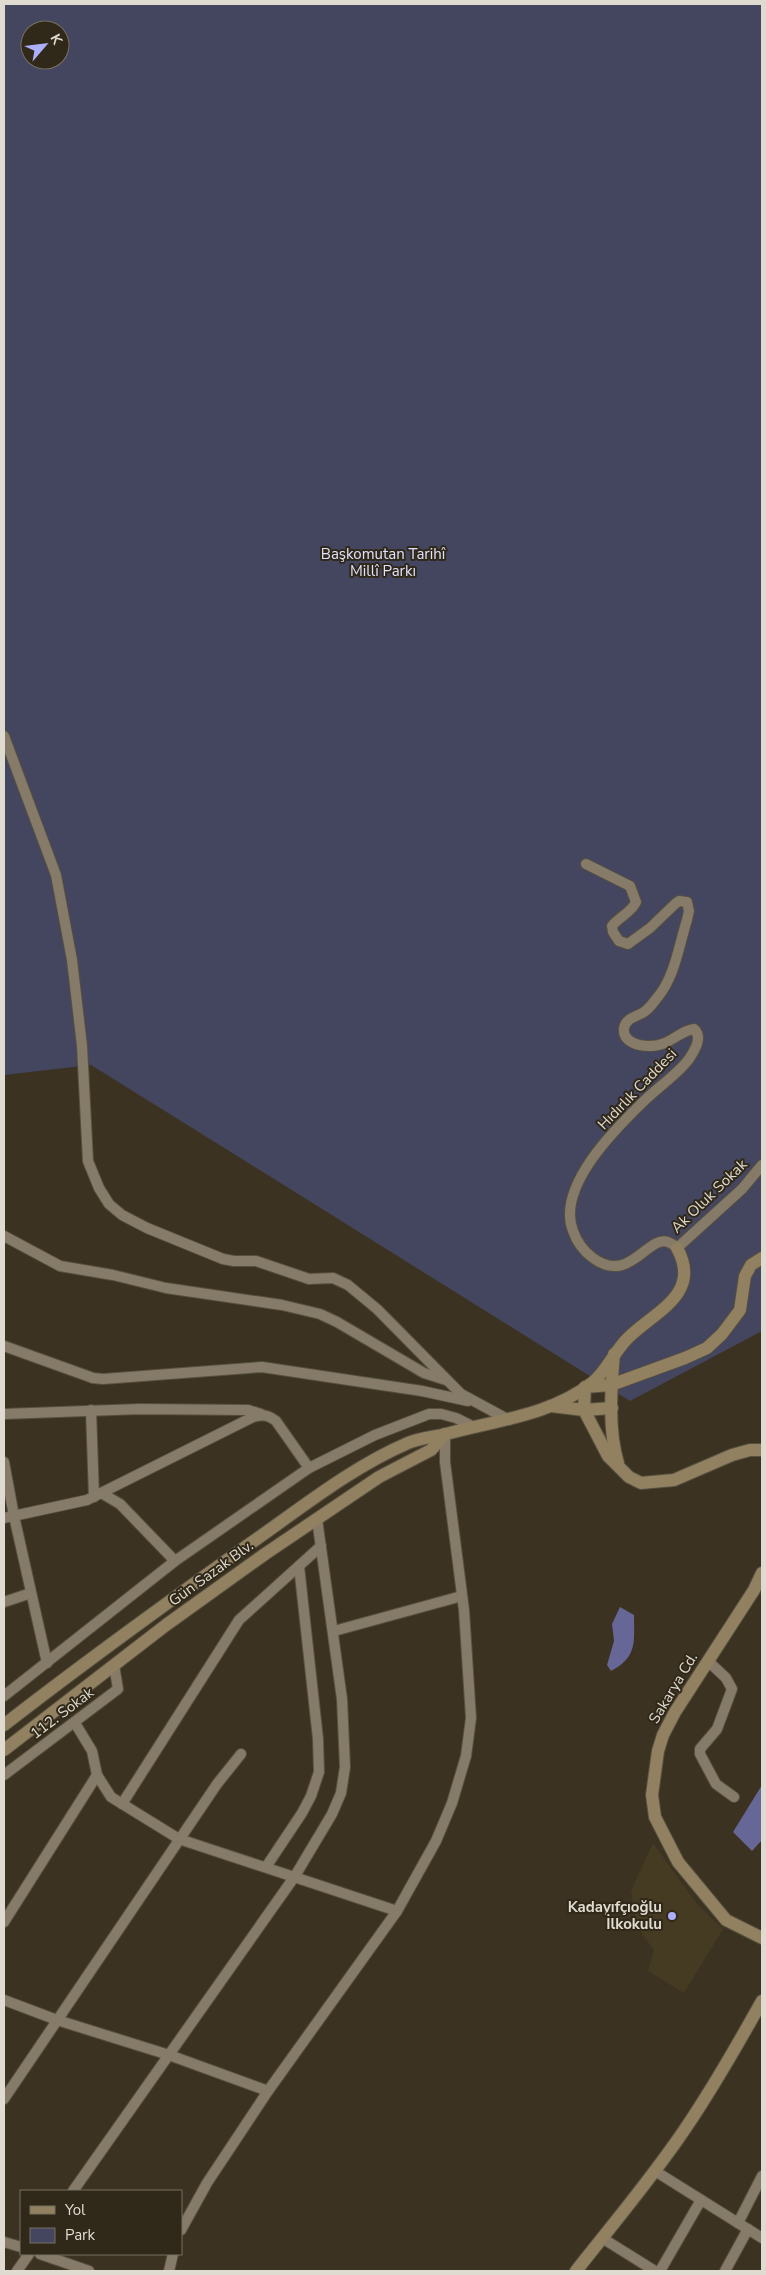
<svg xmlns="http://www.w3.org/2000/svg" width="766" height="2275" font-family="'Nunito Sans',sans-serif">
  <rect width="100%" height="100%" fill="#3b3221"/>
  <path fill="#453a22" d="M653 1843 697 1904 723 1929 684 1993 648 1971 654 1950 637 1927 631 1891Z"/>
  <path fill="#44455e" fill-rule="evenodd" d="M4 4H762V1331L630 1401 91 1065 4 1075ZM30 30H60V60H30Z"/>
  <g fill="#666796">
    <path d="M620 1607 634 1615C634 1641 638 1657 611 1671L607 1665 614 1641 612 1624Z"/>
    <path d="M762 1785V1840L752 1851 733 1832Z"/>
  </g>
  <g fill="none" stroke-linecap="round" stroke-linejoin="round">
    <g stroke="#575041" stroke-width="12">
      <g id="street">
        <path d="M4 736 56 875 72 960 82 1046 88 1161 99 1188 109 1204 122 1215 147 1228 223 1259 234 1261H256L309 1279 333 1278 348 1285 377 1309 461 1394 509 1420"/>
        <path d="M586 864 630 886 636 902C632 912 619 917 612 926L613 932 619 941 628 944 650 928 675 904 679 901 687 902 689 911 687 920C679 945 675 977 657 998 653 1003 649 1009 644 1012 636 1017 626 1018 624 1028 622 1042 639 1046 649 1046 671 1046 678 1031 694 1029 703 1037 695 1050 689 1059 677 1075 658 1087 644 1101 615 1129 556 1187 573 1231 577 1242 583 1251 593 1258 630 1285 647 1235 668 1242 671 1243 675 1246 677 1248L742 1189 762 1165"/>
        <path d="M4 1236 60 1266 113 1275 166 1288 282 1305 320 1314 337 1322 424 1373 446 1380"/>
        <path d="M4 1346 93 1378 103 1379 262 1367 422 1391 468 1401"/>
        <path d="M91 1410 94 1497"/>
        <path d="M4 1414 140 1409 248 1410 261 1414"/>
        <path d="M4 1462 14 1516 47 1663"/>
        <path d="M103 1494 120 1504 175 1561"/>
        <path d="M4 1518 87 1500 253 1417C263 1414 268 1415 276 1421L309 1468"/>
        <path d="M4 1602 31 1593"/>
        <path d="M334 1631 462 1596"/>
        <path d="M708 1661 726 1678 732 1689 717 1729 700 1749V1754L716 1784 734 1797"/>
        <path d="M4 1696 175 1561 309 1468 375 1435 429 1414H441L456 1418 472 1426"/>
        <path d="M4 1775 118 1689 114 1665"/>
        <path d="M97 1775 111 1797 179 1839 397 1911"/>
        <path d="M122 1804 239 1620 321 1546"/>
        <path d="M266 1867 302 1813 311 1796 319 1772 318 1739 299 1566"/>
        <path d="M4 1922 97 1775 92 1751 75 1723"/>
        <path d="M4 2000 57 2020 169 2055 268 2091"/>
        <path d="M4 2099 217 1784 241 1754"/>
        <path d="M655 2171 762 2238"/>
        <path d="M73 2191 295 1876 332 1814 341 1793 345 1767 342 1699 317 1519"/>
        <path d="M738 2223 762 2176"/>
        <path d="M181 2230 207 2183 268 2091 397 1911 436 1841 452 1803 466 1756 471 1718 464 1610 445 1462V1434"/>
        <path d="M602 2238 655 2271"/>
        <path d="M4 2242 21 2247"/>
        <path d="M40 2254 89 2271"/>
        <path d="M17 2271 29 2254"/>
        <path d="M169 2271 173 2254"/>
        <path d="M660 2271 701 2200"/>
        <path d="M725 2271 748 2229"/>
      </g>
    </g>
    <g stroke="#575041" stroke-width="14">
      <g id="secondary">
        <path d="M614 1354C611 1389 608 1430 618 1463"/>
        <path d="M551 1406 584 1410 608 1456 629 1477 641 1483 674 1480 732 1455 750 1450H762"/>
        <path d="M612 1408 584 1410 585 1387 611 1385 685 1358 707 1348 722 1334 740 1310 745 1276 751 1265 762 1258"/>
        <path d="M762 1573 754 1590 675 1712 663 1735 658 1751 652 1795 655 1817 678 1862 726 1920 762 1938"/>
        <path d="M4 1725C85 1662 168 1602 251 1543 301 1508 352 1467 408 1443 420 1438 434 1437 446 1434 496 1420 549 1416 592 1383 605 1373 615 1351 627 1339 653 1312 703 1295 677 1248"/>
        <path d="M4 1750 166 1625 265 1554 379 1477 431 1450 445 1434"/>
        <path d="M576 2271C613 2224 652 2178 685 2129 713 2088 738 2044 762 2001"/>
      </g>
    </g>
    <use href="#street" stroke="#857b68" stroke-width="10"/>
    <use href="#secondary" stroke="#918160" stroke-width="12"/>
  </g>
  <circle fill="#adaffb" stroke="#302818" stroke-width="2" cx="672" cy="1916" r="5"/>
  <g text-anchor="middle" stroke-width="4" stroke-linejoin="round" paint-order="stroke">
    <g font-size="15" fill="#dfe1ff" stroke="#302818">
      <text x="383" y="559">Başkomutan Tarihî<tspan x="383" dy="17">Millî Parkı</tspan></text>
    </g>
    <g font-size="15" fill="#e0dbd0" stroke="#302818">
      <text transform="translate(637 1089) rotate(-46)" y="5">Hıdırlık Caddesi</text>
      <text transform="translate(709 1196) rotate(-44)" y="5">Ak Oluk Sokak</text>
      <text transform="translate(211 1573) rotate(-36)" y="5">Gün Sazak Blv.</text>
      <text transform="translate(673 1688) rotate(-59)" y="5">Sakarya Cd.</text>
      <text transform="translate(62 1713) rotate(-37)" y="5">112. Sokak</text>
    </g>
    <g font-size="15" font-weight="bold" fill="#e0dbd0" stroke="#302818" text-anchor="end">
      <text x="662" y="1912">Kadayıfçıoğlu<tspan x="662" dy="17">İlkokulu</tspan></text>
    </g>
  </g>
  <rect width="766" height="2275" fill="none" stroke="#e0dbd0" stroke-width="10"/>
  <rect x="20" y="2190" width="162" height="65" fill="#302818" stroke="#767062"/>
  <rect x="30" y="2206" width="25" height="8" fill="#918160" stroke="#767062"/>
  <text x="65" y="2215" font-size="15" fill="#e0dbd0">Yol</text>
  <rect x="30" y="2228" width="25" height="15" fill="#44455e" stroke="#767062"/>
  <text x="65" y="2240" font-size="15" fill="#e0dbd0">Park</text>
  <g transform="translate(45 45) rotate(62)"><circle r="24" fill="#302818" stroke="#767062"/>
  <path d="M0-4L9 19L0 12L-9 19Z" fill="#adaffb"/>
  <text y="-8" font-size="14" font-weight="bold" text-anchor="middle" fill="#e0dbd0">K</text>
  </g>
</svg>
